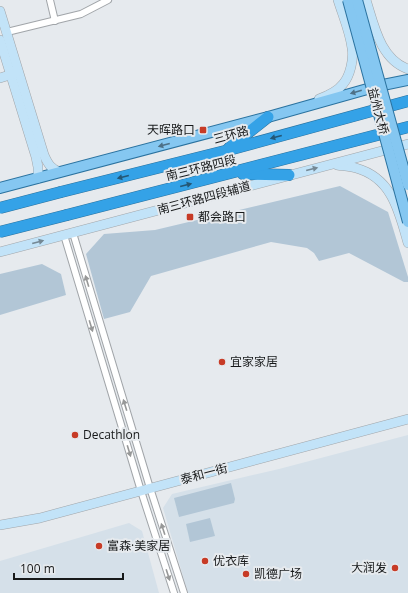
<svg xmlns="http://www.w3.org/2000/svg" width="408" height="593" font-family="'Open Sans','Noto Sans SC',sans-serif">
  <rect width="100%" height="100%" fill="#e6eaee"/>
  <g fill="#d5e0e9">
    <path d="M408 435V593H188L163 508 172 494 279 469Z"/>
    <path d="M129 523 142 531 159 593H0V561Z"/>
  </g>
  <g fill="#b2c6d6">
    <path d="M340 186 388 212 408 277V282H404L349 253 319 261 314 253 307 248 271 242 151 276 130 312 104 319 86 254 104 234 155 230Z"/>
    <path d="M42 264 61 274 66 295 0 315V274Z"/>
    <path d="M231 483 235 499 234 503 179 517 174 498Z"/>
    <path d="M210 518 215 536 190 542 186 524Z"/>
  </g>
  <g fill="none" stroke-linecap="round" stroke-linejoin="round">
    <g stroke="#a1a5a9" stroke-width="8">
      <g id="street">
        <path d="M50 0 55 21"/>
        <path d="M7 32 81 14 108 0"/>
        <path d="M73 233 150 488 184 593"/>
        <path d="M64 235 141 491 174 593"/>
      </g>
    </g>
    <g stroke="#a1a5a9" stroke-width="10">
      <g id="secondary">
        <path d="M366 0C374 25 380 59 408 69"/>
        <path d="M0 11 44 155C48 164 51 169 60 172"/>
        <path d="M0 40 36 157 38 167V178"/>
        <path d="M0 78 16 73"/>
        <path d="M319 99C327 96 337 92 343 84 350 76 354 59 352 48 350 32 343 16 338 0"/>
        <path d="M337 165C343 166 350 166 356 168 392 178 399 211 408 243"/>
        <path d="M0 252 408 144"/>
        <path d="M0 525 40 518 408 419"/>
      </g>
    </g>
    <g stroke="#2a729f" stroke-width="12">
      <path id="primary" d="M0 188 268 117 378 86 408 80"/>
    </g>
    <g stroke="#2a729f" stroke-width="12">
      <g id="highway">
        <path d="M229 148 268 117"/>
        <path d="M243 174 289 175"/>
        <path d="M61 192 225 151 408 101"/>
        <path d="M67 215 408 127"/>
      </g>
    </g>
    <use href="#street" stroke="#fff" stroke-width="6"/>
    <use href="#secondary" stroke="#c2e3f8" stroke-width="9"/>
    <use href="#primary" stroke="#85c7f1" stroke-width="10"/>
    <use href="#highway" stroke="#34a2e7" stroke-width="11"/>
    <g stroke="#2a729f" stroke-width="12" stroke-linecap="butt">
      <g id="primary-bridge">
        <path d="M348 0 408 222"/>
        <path d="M357 0 408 185"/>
      </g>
    </g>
    <g stroke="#2a729f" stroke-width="12" stroke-linecap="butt">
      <g id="highway-bridge">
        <path d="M0 208 61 192"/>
        <path d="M0 232 67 215"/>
      </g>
    </g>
    <use href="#primary-bridge" stroke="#85c7f1" stroke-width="10"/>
    <use href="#highway-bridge" stroke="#34a2e7" stroke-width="11"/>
  </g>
  <defs><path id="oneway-solid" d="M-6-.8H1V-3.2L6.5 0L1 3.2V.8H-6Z"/></defs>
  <g fill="#4e7086">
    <use href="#oneway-solid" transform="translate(356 92) rotate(164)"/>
    <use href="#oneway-solid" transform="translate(164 145) rotate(165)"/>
  </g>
  <g fill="#245776">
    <use href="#oneway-solid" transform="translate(276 137) rotate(165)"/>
    <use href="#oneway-solid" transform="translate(123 177) rotate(166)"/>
    <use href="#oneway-solid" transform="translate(186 185) rotate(-14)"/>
  </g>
  <g fill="#758894">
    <use href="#oneway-solid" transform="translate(312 169) rotate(-14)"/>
    <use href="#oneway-solid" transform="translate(38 242) rotate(-15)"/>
  </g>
  <g fill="#979898">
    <use href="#oneway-solid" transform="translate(87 281) rotate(-107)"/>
    <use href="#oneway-solid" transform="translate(91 326) rotate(73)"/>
    <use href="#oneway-solid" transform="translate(125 405) rotate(-107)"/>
    <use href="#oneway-solid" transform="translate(129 451) rotate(73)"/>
    <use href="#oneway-solid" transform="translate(163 529) rotate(-108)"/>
    <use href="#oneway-solid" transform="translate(168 575) rotate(72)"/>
  </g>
  <g fill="#c73b26" stroke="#e6eaee" stroke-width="1.5">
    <rect x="199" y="126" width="8" height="8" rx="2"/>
    <rect x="186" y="213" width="8" height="8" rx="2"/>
    <circle cx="222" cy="362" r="4"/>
    <circle cx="75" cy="435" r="4"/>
    <circle cx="99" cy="546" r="4"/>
    <circle cx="205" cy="561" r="4"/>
    <circle cx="395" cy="568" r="4"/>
    <circle cx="246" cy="574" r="4"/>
  </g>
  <g text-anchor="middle" stroke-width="4" stroke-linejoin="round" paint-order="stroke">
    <g font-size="12" fill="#17191a" stroke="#e6eaee">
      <text transform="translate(378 111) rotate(75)" y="4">益州大桥</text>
      <text transform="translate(231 135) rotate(-15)" y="4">三环路</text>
      <text transform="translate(201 168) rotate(-14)" y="4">南三环路四段</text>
      <text transform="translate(204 198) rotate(-15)" y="4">南三环路四段辅道</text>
      <text transform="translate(204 474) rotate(-15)" y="4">泰和一街</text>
    </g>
    <g font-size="12" fill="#17191a" stroke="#e6eaee" text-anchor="start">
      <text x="195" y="134" text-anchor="end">天晖路口</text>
      <text x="198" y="221">都会路口</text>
      <text x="230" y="366">宜家家居</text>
      <text x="83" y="439">Decathlon</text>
      <text x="107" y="550">富森·美家居</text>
      <text x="213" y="565">优衣库</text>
      <text x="387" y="572" text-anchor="end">大润发</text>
      <text x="254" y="578">凯德广场</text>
    </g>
  </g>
  <path d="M14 573v6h109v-6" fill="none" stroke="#17191a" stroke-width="2"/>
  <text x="20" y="573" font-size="12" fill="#17191a" stroke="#e6eaee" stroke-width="3" paint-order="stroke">100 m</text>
</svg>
